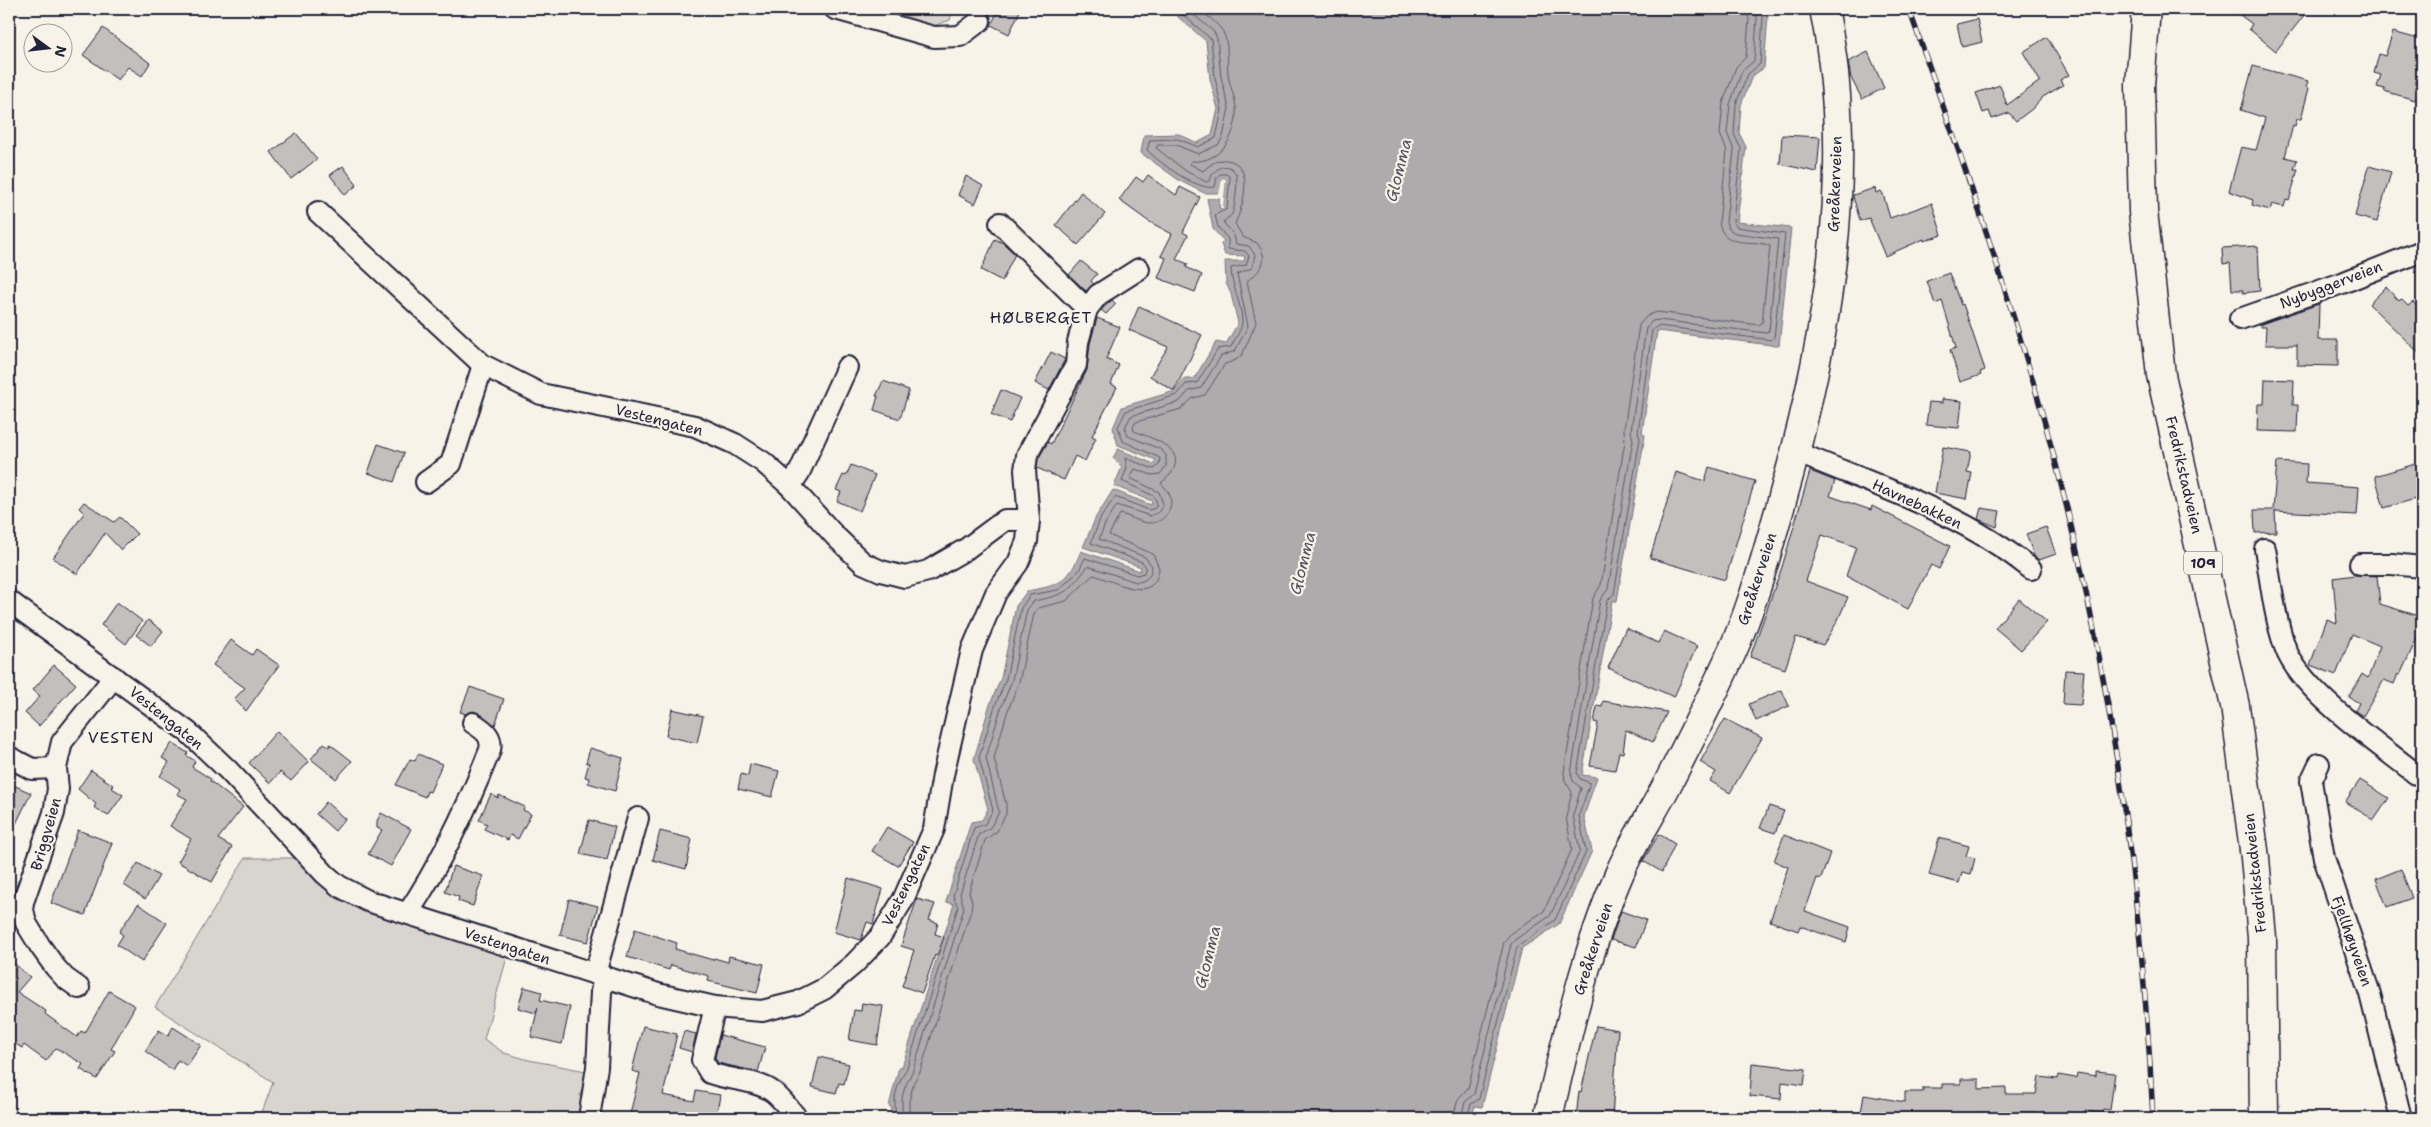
<svg xmlns="http://www.w3.org/2000/svg" width="2431" height="1127" font-family="'Shantell Sans',sans-serif">
  <rect width="100%" height="100%" fill="#f7f3e8"/>
  <filter id="ink" filterUnits="userSpaceOnUse"><feTurbulence type="fractalNoise" baseFrequency=".02" numOctaves="2"/><feDisplacementMap in="SourceGraphic" scale="10" xChannelSelector="R" yChannelSelector="G"/><feConvolveMatrix kernelMatrix="1 2 1 2 8 2 1 2 1" color-interpolation-filters="sRGB"/></filter>
  <g filter="url(#ink)">
    <g fill="#d8d5cf" stroke="#7d7c85">
      <path d="M908 9H953L950 20 928 28 904 21Z"/>
      <path d="M245 858H310L325 874 508 954 484 1039 504 1053 529 1060 591 1072 582 1118H260L273 1082 155 1007Z"/>
    </g>
    <path fill="#aeabad" stroke="#76747f" d="M1174 9H1765L1768 15 1764 68 1752 76 1741 105 1739 133 1746 147 1737 222 1791 228 1779 346 1657 331 1642 433 1645 435 1617 601H1612L1582 775 1597 777 1584 816 1592 851 1559 924 1522 948 1482 1107 1475 1106 1471 1118H889L892 1108 889 1106 899 1067H902L954 904 946 902 971 822 982 820 988 809 974 759 989 707 1001 678 1016 606 1027 591C1060 585 1068 583 1081 551L1140 571 1141 567 1083 547 1096 517 1113 490 1151 505 1152 501 1114 486 1122 467 1113 458 1118 449 1154 464 1156 460 1118 445 1113 428 1122 407 1175 391 1183 379H1194L1216 342 1226 344 1238 323 1231 294 1226 283 1225 261H1244L1245 256 1225 255 1221 244 1224 241 1213 229 1207 198H1220L1219 208H1223L1226 179 1222 178 1220 193H1204L1180 181 1141 153 1144 135 1179 134 1197 143 1212 135 1218 109 1210 79 1206 41 1178 17Z"/>
    <path fill="#f7f3e8" d="M1222 178 1226 179 1223 208H1220V198H1206L1205 194H1219Z"/>
    <g fill="none" stroke-linecap="round" stroke-linejoin="round">
      <g stroke="#5a5969" stroke-width="1">
        <path d="M894 1118C896 1111 895 1109 895 1102 894 1092 902 1076 907 1068L958 907 953 896 974 828 985 824 993 810 979 758 994 709 1006 679 1021 608 1030 595 1058 590 1078 572 1085 558 1137 575 1144 573 1146 567 1142 562 1091 543 1100 519 1115 497 1149 510 1155 508 1157 503 1154 496 1122 481 1127 468 1125 458 1154 469 1159 465 1160 458 1123 441 1118 427 1126 411 1177 395 1186 384 1197 383 1218 349 1231 347C1234 340 1242 330 1242 322 1242 303 1231 286 1231 268L1246 265 1249 256 1245 251 1228 249V239L1218 227 1215 215 1227 209 1230 177 1226 174H1220L1217 177 1215 187C1197 191 1160 163 1147 150L1150 140 1178 139 1198 147 1216 138 1222 110 1215 78 1211 39 1182 14 1180 9"/>
        <path d="M901 1118C903 1112 902 1108 902 1102 902 1090 909 1079 913 1070L964 908 960 894 979 834 990 828 999 812 986 758 1000 711 1012 680 1027 610 1034 601C1067 594 1068 593 1088 566L1136 582C1146 582 1151 576 1152 566L1145 557 1099 539 1106 522 1117 505 1150 516 1159 512 1163 504 1159 492 1130 478 1135 469 1152 475 1160 474 1166 466V455L1160 449 1128 436 1125 427 1131 416 1179 402 1189 391 1201 388 1221 356 1235 351 1248 326 1237 274 1252 268 1255 255 1249 246 1236 244 1234 235 1223 222C1226 219 1230 217 1232 214 1235 209 1238 180 1236 174 1228 159 1212 169 1210 181L1206 182 1186 171 1156 148 1158 145H1176L1198 154 1218 145 1223 137 1229 108 1221 77 1217 38 1214 32 1187 9"/>
        <path d="M909 1118V1101L914 1082 920 1072 971 910 972 902 969 892 985 840 997 831 1006 814V804L994 758 1007 713 1019 682 1034 614 1038 608 1066 601 1093 575C1114 580 1155 607 1159 568L1153 554 1109 535 1120 514C1130 516 1140 523 1150 523 1164 523 1174 509 1170 496 1168 490 1164 487 1161 483 1164 480 1167 478 1170 475 1190 449 1151 438 1134 431L1133 427 1136 422 1181 409 1193 398 1205 395 1225 364 1236 360 1242 355 1256 323 1247 281C1260 271 1271 261 1257 243L1243 237 1235 224C1242 209 1255 169 1231 161 1218 157 1211 164 1203 171L1190 164 1191 161C1221 164 1238 134 1236 107 1235 96 1229 85 1228 74 1227 61 1229 43 1223 32 1218 23 1206 15 1198 9"/>
        <path d="M1453 1118 1458 1099 1468 1088 1504 942 1511 933 1544 911 1572 849 1566 817 1572 792 1565 781 1564 772 1593 598 1601 585 1625 441 1624 430 1639 325 1647 316 1657 312 1759 325 1762 323 1770 246C1753 238 1723 250 1719 222L1727 151 1720 134 1723 103 1736 67 1746 57 1749 19 1747 9"/>
        <path d="M1461 1118 1465 1102 1474 1094 1511 944 1516 939 1550 916 1580 851 1573 815 1581 788 1573 781 1571 773 1600 600 1608 589 1633 440 1631 431 1646 328 1652 321 1659 320 1766 333 1769 331 1778 239 1735 233 1729 229 1726 222 1734 150 1727 133 1730 104 1742 71 1754 61 1757 18 1755 9"/>
        <path d="M1467 1118 1471 1104 1479 1099 1517 947 1555 920 1586 852 1579 815 1590 783 1580 779 1577 773 1607 601 1614 594 1640 439 1638 432 1652 330 1658 326 1772 340 1774 338 1785 234 1737 227 1733 222 1741 149 1734 134 1736 104 1748 74 1760 64 1763 17 1761 9"/>
      </g>
    </g>
    <g fill="#c2bfbd" stroke="#22223b">
      <path d="M999 9H1021L1009 34 991 25Z"/>
      <path d="M2232 9H2309L2276 51 2249 29 2252 24Z"/>
      <path d="M1977 19 1982 42 1962 47 1957 24Z"/>
      <path d="M103 28 150 63 142 76 128 67 118 80 83 55Z"/>
      <path d="M2393 32 2422 40V98L2416 97 2415 100 2384 91 2385 89 2377 87 2381 75 2374 73 2379 54 2385 56Z"/>
      <path d="M2047 37 2069 75 2060 80 2063 85 2043 97 2032 109 2016 121 2009 113 1992 119 1989 111 1983 113 1976 93 2000 85 2007 105 2040 81 2023 52Z"/>
      <path d="M1868 52 1884 88 1862 99 1851 78 1848 62Z"/>
      <path d="M2253 66 2308 81 2306 87 2309 88 2301 119H2297L2295 126 2293 125 2285 157 2297 160 2294 169H2298L2289 201 2286 200 2284 207 2272 204 2270 210 2252 205 2253 200 2229 191 2241 147 2256 150 2265 118 2241 110Z"/>
      <path d="M296 133 317 159 291 179 271 152Z"/>
      <path d="M1782 135 1820 137 1817 172 1780 164Z"/>
      <path d="M343 166 357 185 345 195 330 175Z"/>
      <path d="M2369 166 2391 172 2377 222 2355 216Z"/>
      <path d="M1148 175 1176 195 1180 187 1200 197 1183 232 1188 235 1176 259 1188 264 1186 267 1202 275 1195 292 1158 278 1166 258 1161 256 1172 234 1148 221 1119 200 1136 177 1143 182Z"/>
      <path d="M966 176 983 186 975 204 958 195Z"/>
      <path d="M1875 188 1876 193 1881 191 1883 194 1890 218 1932 203 1942 235 1924 241V239L1885 256 1869 218 1860 221 1853 196V195Z"/>
      <path d="M1081 192 1105 214 1078 245 1056 225Z"/>
      <path d="M995 239 1003 243 1015 254 1002 281 981 270Z"/>
      <path d="M2258 246 2260 291 2243 293V290H2232L2230 263 2223 264 2222 248Z"/>
      <path d="M1081 261 1097 274 1091 281 1094 284 1086 291 1069 275Z"/>
      <path d="M1949 273 1961 305 1963 304 1985 370 1980 372 1981 375 1960 382 1950 350 1956 348 1942 301 1935 304 1927 281Z"/>
      <path d="M2386 287 2399 301 2401 299 2408 306 2413 302 2422 312V356L2369 304Z"/>
      <path d="M1112 300 1116 304 1106 314 1101 310Z"/>
      <path d="M2319 304 2318 340H2338V366L2297 365V345H2265L2266 327H2261V324Z"/>
      <path d="M1139 306 1202 335 1174 391 1150 376 1168 347 1129 330Z"/>
      <path d="M1097 318 1120 327 1106 359 1119 365 1111 384 1117 387 1092 436 1096 438 1085 461 1075 456 1064 480 1037 468 1038 459 1048 442 1051 444 1087 370 1090 344Z"/>
      <path d="M1051 352 1065 359 1049 390 1035 383Z"/>
      <path d="M2265 379 2294 380 2293 405H2298L2297 432 2257 431 2258 404H2264Z"/>
      <path d="M883 381 909 390 900 419 874 410 878 396H876Z"/>
      <path d="M1001 390 1020 398 1010 422 991 414Z"/>
      <path d="M1942 399 1962 401 1959 428 1926 425 1929 402 1942 403Z"/>
      <path d="M378 444 404 453 394 482 368 473Z"/>
      <path d="M1943 447 1971 452 1967 472 1972 473 1967 499 1935 493Z"/>
      <path d="M2277 462 2307 464 2306 483 2359 487 2357 515 2275 511 2276 532 2255 533 2254 510H2273Z"/>
      <path d="M2422 462V497L2384 508 2375 476Z"/>
      <path d="M851 465 875 475 860 511 837 501 841 492 836 490 843 475 846 476Z"/>
      <path d="M1709 467 1755 481 1725 580 1650 558 1676 472 1705 481Z"/>
      <path d="M1810 471 1835 481 1830 496 1871 510 1872 506 1950 546 1939 569 1931 565 1908 609 1846 576 1856 547 1822 535 1806 581 1848 597 1837 622 1823 645 1796 637 1785 669 1750 657 1782 567Z"/>
      <path d="M84 502 114 522 120 517 137 534 121 550 105 533 77 574 53 558 84 513 79 508Z"/>
      <path d="M1981 508 2000 511 1997 527 1978 519Z"/>
      <path d="M2046 527 2056 554 2039 560 2034 556 2026 534Z"/>
      <path d="M2355 575 2377 576 2380 604 2422 617 2418 636 2400 675 2398 674 2394 684 2384 680 2363 716 2355 711 2359 703 2349 697 2362 674 2368 678 2380 646 2352 634 2336 675 2310 665 2327 619 2337 623 2333 578Z"/>
      <path d="M2019 599 2047 622 2021 650 1995 628Z"/>
      <path d="M117 602 142 621 126 644 101 625Z"/>
      <path d="M148 620 163 631 151 646 136 635Z"/>
      <path d="M1626 628 1658 643 1664 631 1697 646 1674 697 1608 668Z"/>
      <path d="M231 640 252 655 256 649 279 665 246 711 234 699 245 688 213 665Z"/>
      <path d="M54 665 76 684 39 726 25 713 40 696 33 690Z"/>
      <path d="M2065 670 2084 671 2081 705 2063 704Z"/>
      <path d="M470 687 504 699 495 725 479 713 473 711 466 714 460 712Z"/>
      <path d="M1782 690 1789 706 1756 721 1749 704Z"/>
      <path d="M1603 701 1667 712 1653 742 1626 730 1623 753 1619 752 1615 770 1590 766 1598 723 1594 722 1597 706 1602 707Z"/>
      <path d="M672 709 703 716 697 743 666 736Z"/>
      <path d="M1725 719 1762 738 1730 793 1710 781 1716 772 1700 762Z"/>
      <path d="M277 731 309 762 291 781 280 772 270 783 249 763Z"/>
      <path d="M172 743 188 753 186 755 195 761 192 767 211 779 210 781 243 807 218 839 232 847 212 882 178 862 191 839 170 826 187 799 177 794 180 789 160 776 169 762 162 758Z"/>
      <path d="M324 743 329 747 330 744 352 761 336 779 311 759Z"/>
      <path d="M590 748 623 758 615 791 588 783 589 778 585 777 589 763H586Z"/>
      <path d="M418 754 442 764 430 792 427 791 425 797 396 785 410 759 415 761Z"/>
      <path d="M750 764 779 771 772 797 738 789 741 774 748 776Z"/>
      <path d="M91 770 113 785 112 788 123 795 108 816 94 807 96 804 78 789Z"/>
      <path d="M2360 780 2389 798 2374 820 2345 802Z"/>
      <path d="M9 783 31 793 9 838Z"/>
      <path d="M491 794 498 798 499 795 525 807 523 810 531 814 518 839 510 835 508 840 484 829 487 824 479 820Z"/>
      <path d="M326 802 345 819 335 831 316 814Z"/>
      <path d="M1769 806 1784 811 1775 833 1760 828Z"/>
      <path d="M381 813 411 829 391 866 368 854 382 830 377 828V821Z"/>
      <path d="M589 820 615 827 607 860 580 854Z"/>
      <path d="M887 827 913 842 898 866 872 851Z"/>
      <path d="M78 830 112 843 85 915 51 903Z"/>
      <path d="M660 831 692 839 686 869 653 860Z"/>
      <path d="M1659 834 1675 844 1662 872 1643 861Z"/>
      <path d="M1784 835 1830 853 1821 879 1817 878 1805 911 1850 927 1846 942 1800 926 1798 931 1770 921 1788 867 1774 861Z"/>
      <path d="M1939 838 1969 846 1966 856 1975 858 1971 874 1962 872 1959 883 1929 875Z"/>
      <path d="M138 863 159 876 145 899 124 885Z"/>
      <path d="M453 866 483 876 473 906 458 901 459 897 445 892Z"/>
      <path d="M2401 869 2412 898 2387 907 2376 879Z"/>
      <path d="M848 878 883 889 873 924 867 922 861 940 834 932Z"/>
      <path d="M569 899 598 906 588 942 560 935Z"/>
      <path d="M917 899 935 904 929 920 938 923 935 934 944 937 937 956 935 955 922 993 902 986 914 950 901 946Z"/>
      <path d="M138 904 167 923 142 962 117 945 123 935 119 932Z"/>
      <path d="M1621 911 1646 920 1636 947 1611 940Z"/>
      <path d="M635 929 677 943 675 949 713 960 714 958 728 962 729 956 764 964 757 993 708 981 709 976 671 965 669 970 627 957Z"/>
      <path d="M9 959 30 977 17 992 46 1011 45 1014 77 1037 81 1031 85 1033 109 991 135 1006 111 1049 115 1051 97 1079 80 1069 83 1064 56 1048 46 1061 24 1045 22 1048 9 1040Z"/>
      <path d="M524 987 542 992 540 1000 570 1007 562 1044 531 1037 538 1007 536 1013 518 1008Z"/>
      <path d="M862 1003 883 1006 877 1045 849 1040 854 1010 861 1011Z"/>
      <path d="M643 1026 677 1034 663 1095 694 1101 696 1091 720 1095 716 1118H695L676 1115 675 1118H629L640 1073 632 1071Z"/>
      <path d="M1596 1026 1618 1030 1612 1118H1576L1579 1091 1581 1092Z"/>
      <path d="M173 1027 201 1045 187 1066 178 1060 172 1070 145 1051 159 1030 168 1036Z"/>
      <path d="M684 1031 696 1034 692 1052 679 1048Z"/>
      <path d="M720 1035 765 1047 758 1072 718 1063 715 1058Z"/>
      <path d="M819 1057 849 1064 844 1084 839 1083 836 1093 812 1087Z"/>
      <path d="M1752 1063 1806 1069 1804 1085 1782 1082 1781 1099 1750 1096Z"/>
      <path d="M2096 1071 2115 1073 2110 1110 2103 1109 2102 1113 2084 1111 2083 1115 2064 1113V1118L2034 1112 1979 1113V1116H1972V1118H1860L1864 1095 1905 1102V1092H1923V1088H1942V1084H1961V1079H1979V1089L2006 1088V1094H2036L2039 1077 2057 1079 2058 1075 2076 1078 2077 1073 2096 1076Z"/>
    </g>
    <g fill="none" stroke-linecap="round" stroke-linejoin="round">
      <g stroke="#22223b" stroke-width="24">
        <g id="street">
          <path d="M835 9 934 37 960 36 980 21"/>
          <path d="M318 212 483 365 541 394 695 426 735 444 763 462 790 486 835 536 863 563 881 571 905 577 928 571 966 549 1005 520H1029"/>
          <path d="M1000 223 1087 309"/>
          <path d="M2240 319 2342 283 2422 251"/>
          <path d="M1796 452C1877 486 1963 513 2031 569"/>
          <path d="M426 482 451 464 483 365"/>
          <path d="M790 486 799 473 847 367"/>
          <path d="M2265 549C2271 581 2274 616 2285 647 2300 691 2379 744 2416 774L2422 775"/>
          <path d="M2360 564H2392L2422 567"/>
          <path d="M9 601 188 732 228 770 325 874 339 886 368 901 658 994 715 1007 762 1011 798 1002 824 989 854 964 880 937 903 900 934 829 943 775 972 650 996 593 1018 563 1027 541 1029 520 1025 470 1027 455 1076 365 1078 342 1087 309 1098 295 1139 269"/>
          <path d="M9 757 32 769 56 768"/>
          <path d="M2319 764 2311 781 2324 858 2370 994 2401 1118"/>
          <path d="M408 913C441 863 468 806 490 750 493 736 484 730 473 723"/>
          <path d="M595 974 638 818"/>
          <path d="M79 988 65 978 55 967 40 946 26 923 22 905 54 813 58 789 56 768 62 742 114 677"/>
          <path d="M715 1007 702 1060 710 1073C728 1080 758 1080 773 1092 782 1099 790 1110 797 1118"/>
          <path d="M589 1118 597 1067 601 992 604 977"/>
        </g>
      </g>
      <g stroke="#22223b" stroke-width="31">
        <path id="secondary" d="M1548 1118C1567 1035 1586 951 1620 872 1633 842 1652 814 1667 785 1692 736 1717 688 1738 638 1756 594 1768 549 1781 504 1826 347 1858 172 1824 9"/>
      </g>
      <g stroke="#22223b" stroke-width="31">
        <path id="primary" d="M2146 9 2140 85 2143 211 2161 375 2235 706 2255 858 2262 938 2264 1118"/>
      </g>
      <use href="#street" stroke="#f7f3e8" stroke-width="20"/>
      <use href="#secondary" stroke="#f7f3e8" stroke-width="28"/>
      <use href="#primary" stroke="#f7f3e8" stroke-width="28"/>
      <g stroke="#22223b" stroke-width="5.5">
        <path id="rail" d="M1909 9C1966 171 2024 333 2065 500 2115 703 2143 910 2153 1118"/>
      </g>
      <use href="#rail" stroke="#f7f3e8" stroke-width="4" stroke-dasharray="11" stroke-linecap="butt"/>
    </g>
  </g>
  <g text-anchor="middle" stroke-width="4.5" stroke-linejoin="round" paint-order="stroke">
    <rect fill="#f7f3e8" stroke="#62616f" stroke-width="1" x="2184" y="551.5" width="38" height="23" rx="4"/>
    <g font-size="14" font-weight="bold" fill="#22223b">
      <text x="2203" y="568">109</text>
    </g>
    <g font-size="15" fill="#22223b" stroke="#f7f3e8">
      <text transform="translate(1835 184) rotate(-88)" y="5">Greåkerveien</text>
      <text transform="translate(2331 285) rotate(-21)" y="5">Nybyggerveien</text>
      <text transform="translate(659 420) rotate(14)" y="5">Vestengaten</text>
      <text transform="translate(2184 475) rotate(77)" y="5">Fredrikstadveien</text>
      <text transform="translate(1917 504) rotate(25)" y="5">Havnebakken</text>
      <text transform="translate(1757 579) rotate(-72)" y="5">Greåkerveien</text>
      <text transform="translate(166 718) rotate(39)" y="5">Vestengaten</text>
      <text transform="translate(46 834) rotate(-74)" y="5">Briggveien</text>
      <text transform="translate(2255 873) rotate(-96)" y="5">Fredrikstadveien</text>
      <text transform="translate(906 885) rotate(-64)" y="5">Vestengaten</text>
      <text transform="translate(2352 941) rotate(71)" y="5">Fjellhøyveien</text>
      <text transform="translate(507 946) rotate(18)" y="5">Vestengaten</text>
      <text transform="translate(1593 949) rotate(-72)" y="5">Greåkerveien</text>
    </g>
    <g font-size="16" font-style="italic" fill="#535263" stroke="#f7f3e8">
      <text transform="translate(1398 170) rotate(-76)" y="6">Glomma</text>
      <text transform="translate(1302 563) rotate(-76)" y="6">Glomma</text>
      <text transform="translate(1207 957) rotate(-76)" y="6">Glomma</text>
    </g>
    <g font-size="16" letter-spacing="1" fill="#22223b" stroke="#f7f3e8">
      <text x="1041" y="323">HØLBERGET</text>
      <text x="121" y="743">VESTEN</text>
    </g>
  </g>
  <rect width="2431" height="1127" fill="none" stroke="#f7f3e8" stroke-width="30"/>
  <rect x="15" y="15" width="2401" height="1097" fill="none" stroke="#22223b" stroke-width="2" filter="url(#ink)"/>
  <g transform="translate(48 48) rotate(105)"><circle r="24" fill="#f7f3e8" stroke="#a29fa3"/>
  <path d="M0-4L9 19L0 12L-9 19Z" fill="#22223b"/>
  <text y="-8" font-size="14" font-weight="bold" text-anchor="middle" fill="#22223b">N</text>
  </g>
</svg>
